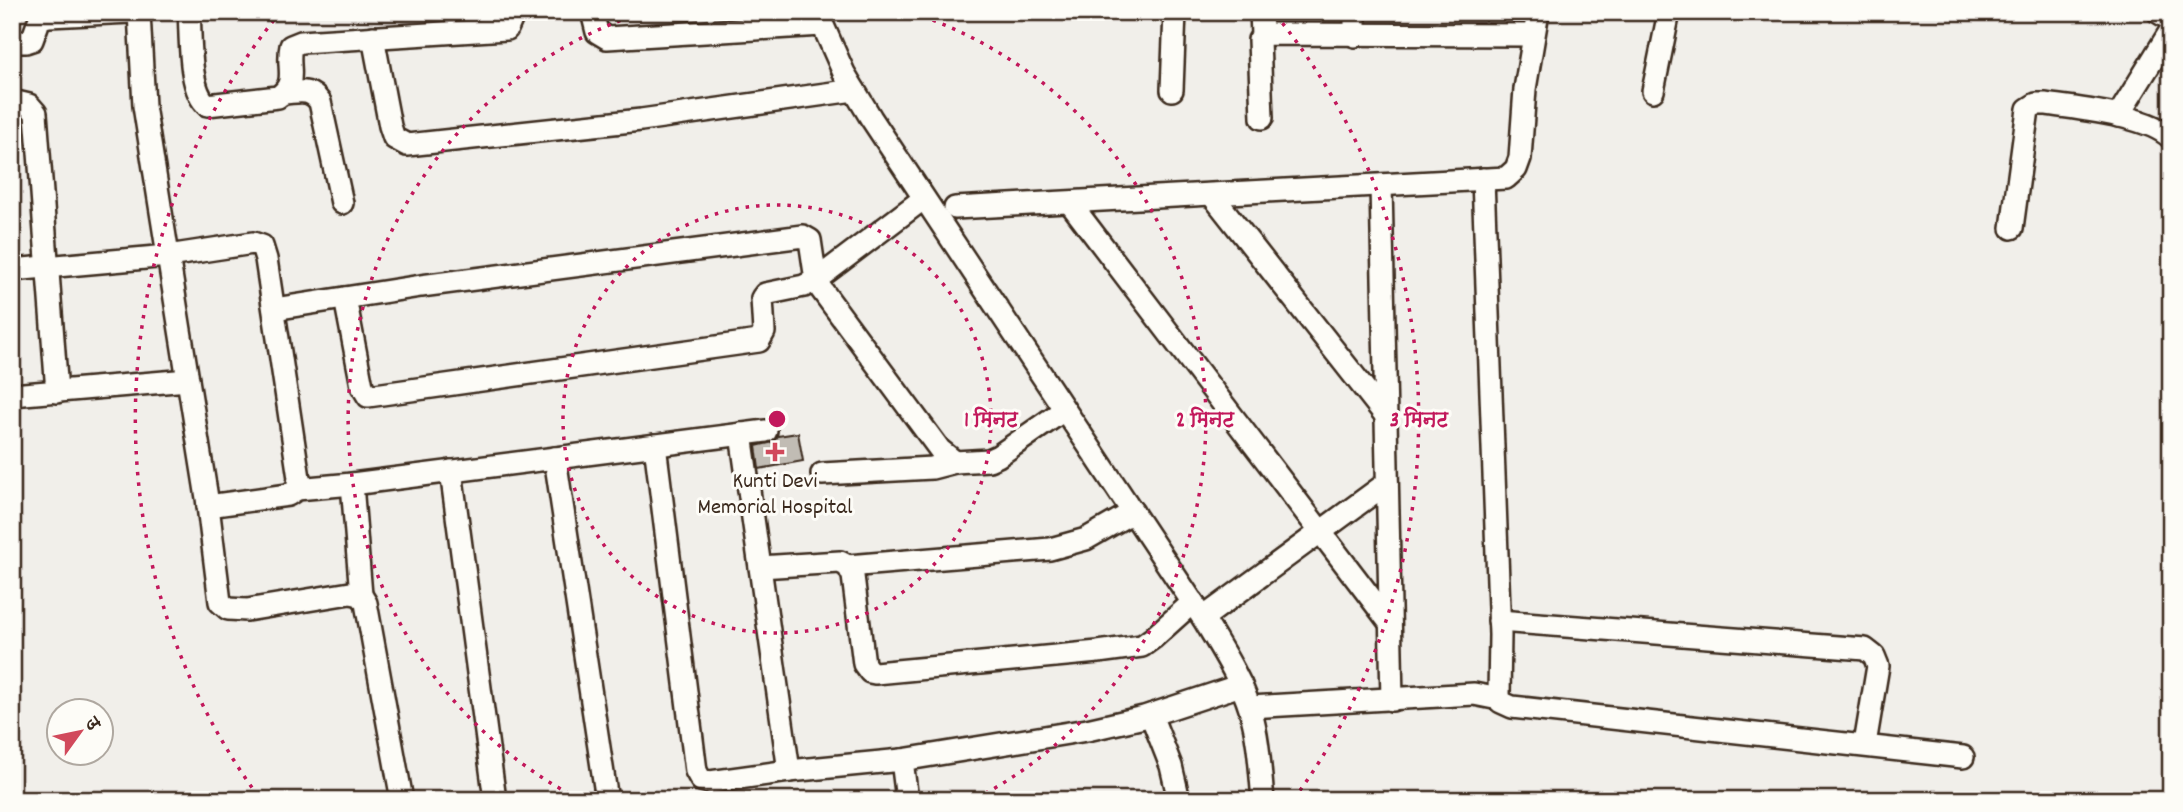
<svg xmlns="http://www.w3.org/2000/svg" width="2183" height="812" font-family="Dekko,'Playpen Sans Deva',sans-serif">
  <rect width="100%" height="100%" fill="#f1efea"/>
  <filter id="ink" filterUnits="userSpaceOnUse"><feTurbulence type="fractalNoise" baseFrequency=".0143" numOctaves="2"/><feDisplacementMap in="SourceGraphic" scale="14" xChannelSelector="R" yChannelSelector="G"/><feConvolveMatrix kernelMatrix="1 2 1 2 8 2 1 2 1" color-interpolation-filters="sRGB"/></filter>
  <g filter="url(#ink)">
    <path fill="#c1bcb4" stroke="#3b2a1e" stroke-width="2" d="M798 433 803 461 759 469 756 446 773 442 778 436Z"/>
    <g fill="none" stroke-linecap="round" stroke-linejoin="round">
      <g stroke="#3b2a1e" stroke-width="26">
        <g id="minor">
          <path d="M139 12 144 106 207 498 220 602 228 609 247 610 350 593 361 595 366 603 402 800"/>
          <path d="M189 12C191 37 188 89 207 105L278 97C299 83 286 67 291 46L301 42 507 29 511 20 510 12"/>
          <path d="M592 12 597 32 607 38 822 25"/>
          <path d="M817 12 844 73 871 118 1203 618C1220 647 1240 677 1250 709 1259 739 1260 769 1263 800"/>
          <path d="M1261 12 1262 35"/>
          <path d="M1355 12V36"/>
          <path d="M2158 12 2171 20"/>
          <path d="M373 37 390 126 394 138 407 145 641 120 854 90"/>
          <path d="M12 42H26L32 40 40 18 49 16 131 12"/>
          <path d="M1172 90 1175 12"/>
          <path d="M1653 91 1669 12"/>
          <path d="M284 93C300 92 310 88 320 102L342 203"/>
          <path d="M12 101 29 105 36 113 57 392"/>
          <path d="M2118 116 2171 30"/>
          <path d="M1262 118 1259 40 1265 34 1533 35"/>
          <path d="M1483 179 1500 635 1499 695 1501 702 1512 707 1963 757"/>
          <path d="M1381 185 1392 700"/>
          <path d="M1212 195 1386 416"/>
          <path d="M1070 203 1390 623"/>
          <path d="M955 208 1506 178 1516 169 1520 158 1525 89 1538 12"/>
          <path d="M2012 228 2028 109 2036 104H2046C2078 109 2148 115 2171 138"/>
          <path d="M12 270 168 256 253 243 262 246 266 259 299 478 297 489 288 495 208 506"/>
          <path d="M345 298 362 386 368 396 759 341 764 332 762 298 765 294 804 286 816 280 923 199"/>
          <path d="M274 309 421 286 803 236 810 240 816 280 821 289 940 450 955 462 989 460 998 456 1064 410"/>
          <path d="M12 395 188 380"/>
          <path d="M741 434 789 771"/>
          <path d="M655 445 696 771 701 780 710 782 789 771 902 760"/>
          <path d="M555 458 607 800"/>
          <path d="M451 471 495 800"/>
          <path d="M822 474 932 468 955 462"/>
          <path d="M352 484 361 595"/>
          <path d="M297 489 352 484 766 431"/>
          <path d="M848 566 1050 549 1086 539 1133 512"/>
          <path d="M760 567 840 562 848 566 853 576 864 664 870 672 875 673 1098 652 1142 646 1153 638 1193 602"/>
          <path d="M1203 618 1387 483"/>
          <path d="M1499 621 1865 649 1874 656 1878 666 1865 744"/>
          <path d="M1250 707 1474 694 1499 699"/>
          <path d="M1151 715 1171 766 1179 800"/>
          <path d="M907 800 902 760 1087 730 1144 717 1241 685"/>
        </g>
      </g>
      <use href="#minor" stroke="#fdfcf7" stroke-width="21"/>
    </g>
  </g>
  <g fill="none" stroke="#c2185b" stroke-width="3.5" stroke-dasharray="3.5 7">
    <circle cx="777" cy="419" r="214"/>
    <path d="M579 799A428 428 0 0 1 641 13M913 13A428 428 0 0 1 975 799"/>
    <path d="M258 796A642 642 0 0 1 278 15M1276 15A642 642 0 0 1 1296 796"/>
  </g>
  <path fill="#d1495b" stroke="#fdfcf7" stroke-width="2.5" d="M771.5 441.5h7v7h7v7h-7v7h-7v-7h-7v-7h7z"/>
  <g text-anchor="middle" stroke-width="6" stroke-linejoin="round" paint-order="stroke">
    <g font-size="23" fill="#3b2a1e" stroke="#fdfcf7">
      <text x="775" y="487">Kunti Devi<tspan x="775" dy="26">Memorial Hospital</tspan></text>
    </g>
  </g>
  <circle cx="777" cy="419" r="10" fill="#c2185b" stroke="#fdfcf7" stroke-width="3.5"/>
  <g font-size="21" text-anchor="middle" font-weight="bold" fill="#c2185b" stroke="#fdfcf7" stroke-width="6" stroke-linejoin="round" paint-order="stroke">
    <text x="991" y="426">1 मिनट</text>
    <text x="1205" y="426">2 मिनट</text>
    <text x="1419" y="426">3 मिनट</text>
  </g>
  <rect width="2183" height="812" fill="none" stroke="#fdfcf7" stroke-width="42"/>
  <rect x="21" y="21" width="2141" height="770" fill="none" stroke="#3b2a1e" stroke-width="2.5" filter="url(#ink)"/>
  <g transform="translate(80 732) rotate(57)"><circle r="33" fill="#fdfcf7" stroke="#afa8a0" stroke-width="2"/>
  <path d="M0-5L12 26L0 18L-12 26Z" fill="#d1495b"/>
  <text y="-10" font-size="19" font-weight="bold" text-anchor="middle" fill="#3b2a1e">उ</text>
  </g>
</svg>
